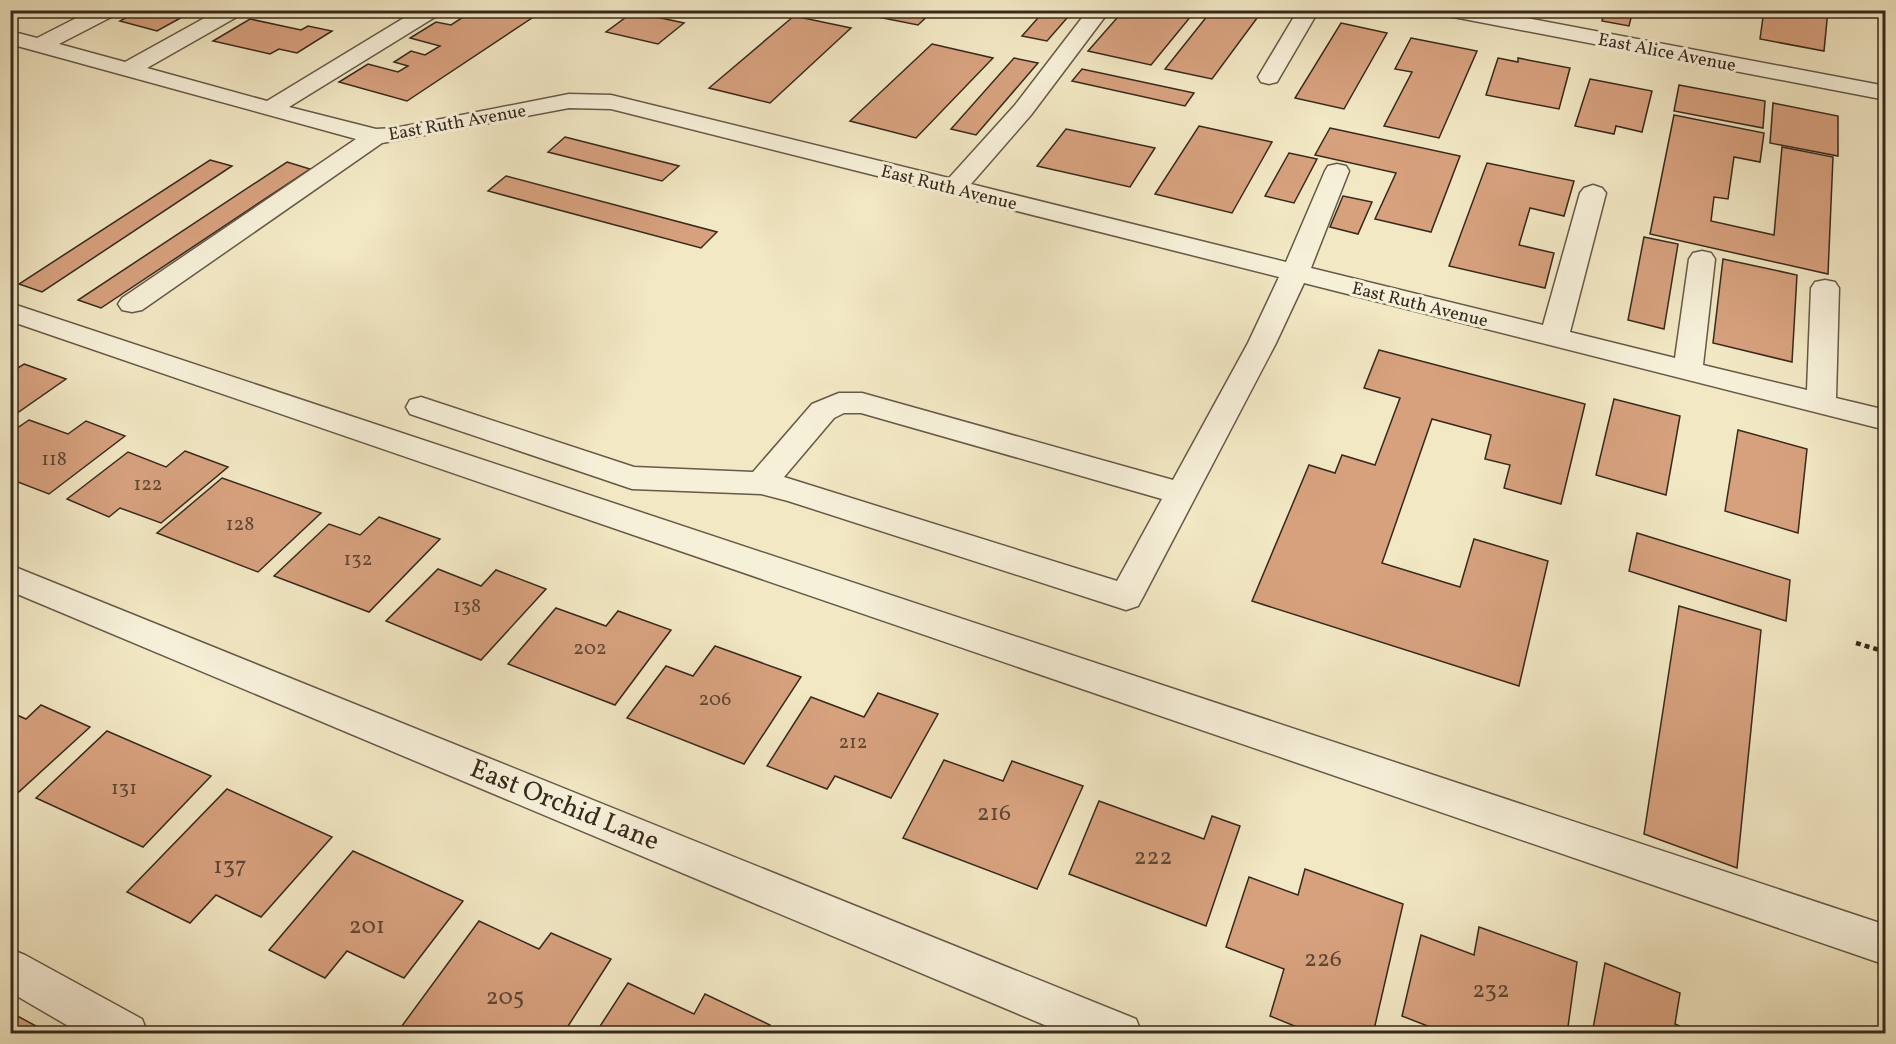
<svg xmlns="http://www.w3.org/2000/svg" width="1896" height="1044" font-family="Vollkorn,serif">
  <rect width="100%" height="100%" fill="#f2e8c4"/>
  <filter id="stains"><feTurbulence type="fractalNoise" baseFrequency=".00333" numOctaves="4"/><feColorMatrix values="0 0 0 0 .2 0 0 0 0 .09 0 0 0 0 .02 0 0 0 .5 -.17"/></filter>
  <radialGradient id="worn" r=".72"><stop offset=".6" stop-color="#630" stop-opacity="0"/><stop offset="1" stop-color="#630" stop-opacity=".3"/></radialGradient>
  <g fill="#d7a17e" stroke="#37291d" stroke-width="1.5">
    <path d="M140 10H195L157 31 120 21Z"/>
    <path d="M454 10H544L407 101 339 82 368 64 398 72 408 66 394 62 411 51 425 55 440 46 410 38 436 22 451 25 468 14Z"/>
    <path d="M885 10H934L918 25 878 17Z"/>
    <path d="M1045 10H1074L1047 41 1022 36Z"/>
    <path d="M1124 10H1196L1151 65 1088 51Z"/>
    <path d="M1212 10H1263L1212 79 1165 69Z"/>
    <path d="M1570 10H1633L1629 26 1602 21 1603 17Z"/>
    <path d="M1764 10H1828L1824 51 1760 39Z"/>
    <path d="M633 12 684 23 658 44 606 32Z"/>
    <path d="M794 16 851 28 770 103 709 88Z"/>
    <path d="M250 19 301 30 308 26 332 31 297 53 279 49 270 54 213 41Z"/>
    <path d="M1341 23 1387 33 1344 109 1295 98Z"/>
    <path d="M1411 38 1477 51 1439 138 1384 126 1412 72 1395 69Z"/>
    <path d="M932 44 993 58 916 138 850 121Z"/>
    <path d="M1014 58 1038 63 976 135 951 129Z"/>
    <path d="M1498 58 1518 62V58L1570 68 1559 109 1486 95Z"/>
    <path d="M1082 69 1194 93 1185 106 1072 81Z"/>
    <path d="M1590 79 1652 91 1642 132 1616 126 1614 134 1575 126Z"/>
    <path d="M1679 85 1765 101 1763 128 1674 111Z"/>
    <path d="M1773 103 1838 116V156L1770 143Z"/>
    <path d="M1674 115 1764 133 1760 162 1734 157 1728 199 1714 197 1711 221 1774 235 1782 147 1833 157 1828 274 1650 234Z"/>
    <path d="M1199 126 1272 142 1232 213 1155 194Z"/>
    <path d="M1330 128 1460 156 1431 232 1375 219 1396 173 1315 155Z"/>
    <path d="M1066 129 1155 148 1130 187 1037 166Z"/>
    <path d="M565 137 679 166 662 181 548 152Z"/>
    <path d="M1289 153 1317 159 1294 203 1265 196Z"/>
    <path d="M210 160 232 166 42 292 19 284Z"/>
    <path d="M287 162 310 169 101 308 78 300Z"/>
    <path d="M1487 163 1574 181 1564 216 1530 208 1519 245 1554 253 1545 288 1449 266Z"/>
    <path d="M506 176 717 232 701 248 488 191Z"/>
    <path d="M1343 196 1372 202 1358 234 1330 227Z"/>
    <path d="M1644 237 1678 244 1664 329 1628 320Z"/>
    <path d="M1723 259 1797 275 1792 362 1713 343Z"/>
    <path d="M1379 350 1585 404 1561 504 1504 488 1510 465 1485 459 1491 435 1432 419 1382 563 1460 587 1474 539 1548 561 1519 686 1252 601 1309 465 1335 473 1342 455 1375 465 1400 398 1364 388Z"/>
    <path d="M24 364 66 379 10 418V373Z"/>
    <path d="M1614 399 1680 416 1666 495 1596 475Z"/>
    <path d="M29 420 68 434 86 421 125 436 49 494 10 479V433Z"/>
    <path d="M1738 430 1807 449 1798 533 1725 511Z"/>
    <path d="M185 451 228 467 161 523 120 508 109 517 67 499 128 452 166 467Z"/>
    <path d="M222 478 321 513 258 572 157 533Z"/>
    <path d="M379 517 440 539 369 612 274 576 329 524 360 535Z"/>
    <path d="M1637 533 1790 580 1786 621 1629 571Z"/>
    <path d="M438 569 481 586 496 570 546 589 481 660 386 621Z"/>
    <path d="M1679 606 1761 630 1737 868 1644 834Z"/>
    <path d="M556 608 606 626 618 611 671 630 615 705 508 664Z"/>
    <path d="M715 646 801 677 744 764 627 718 666 666 693 676Z"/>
    <path d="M878 693 938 714 891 798 835 776 827 789 767 766 811 697 864 717Z"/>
    <path d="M41 705 90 727 10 800V712L26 719Z"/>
    <path d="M107 731 211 776 143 847 36 798Z"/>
    <path d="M944 760 1003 781 1012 761 1083 786 1037 889 903 838Z"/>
    <path d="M227 789 332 837 261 917 216 895 190 923 127 892Z"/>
    <path d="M1099 801 1204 839 1212 816 1240 826 1206 926 1069 874Z"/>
    <path d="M353 851 463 901 404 978 347 951 325 978 269 950Z"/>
    <path d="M1305 869 1403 904 1373 1034H1314L1270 1016 1284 969 1226 947 1249 877 1298 895Z"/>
    <path d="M479 921 539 949 551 933 611 959 563 1034H396Z"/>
    <path d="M1479 927 1577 962 1567 1034H1448L1402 1016 1421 935 1474 955Z"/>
    <path d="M1605 963 1680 993 1675 1024 1698 1034H1592Z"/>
    <path d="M628 983 694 1014 705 994 770 1025 765 1034H595Z"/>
    <path d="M10 1012 49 1033 10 1034Z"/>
  </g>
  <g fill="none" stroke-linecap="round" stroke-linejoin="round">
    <g stroke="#665947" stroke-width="3">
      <g id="minor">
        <path d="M92 10H120L117 14 59 44 125 62 219 10H245L242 14 147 68 267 101 417 10H443L440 14 289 107 376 129 395 128 569 94 611 95 949 178 1015 105 1088 10H1110L1031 115 971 184 1286 262 1325 171 1328 166 1337 164 1346 166 1349 171 1311 268 1543 325 1580 193 1584 188 1593 185 1602 188 1606 193 1570 332 1675 358 1689 259 1693 253 1702 251 1711 253 1715 259 1703 365 1807 390 1811 288 1815 282 1825 280 1835 282 1839 288 1836 398 1886 410V430L1304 283 1276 343 1143 597 1138 606 1126 610 788 501 761 494 632 489 410 414 406 407 410 400 421 397 634 467 753 472 812 404 839 393H862L1173 480 1248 343 1279 277 611 109 569 108 382 143 142 310 132 312 122 310 118 304 122 298 356 139 10 44V31L37 38ZM844 413H861L1162 499 1117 581 784 477 834 418Z"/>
        <path d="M1298 10H1319L1277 82 1269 84 1261 82 1258 77Z"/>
        <path d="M1438 10H1484L1886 86V100L1448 16 1441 14Z"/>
        <path d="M10 303 1886 925V965L10 321Z"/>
        <path d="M10 565 1136 1019 1142 1034H1066L10 591Z"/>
        <path d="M10 949 25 955 142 1019 148 1034H82L10 992Z"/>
      </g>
    </g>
    <path stroke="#37291d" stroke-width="4.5" stroke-dasharray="5 4" stroke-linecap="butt" d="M1856 643 1886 652"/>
    <use href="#minor" fill="#f7f0d9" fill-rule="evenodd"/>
  </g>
  <g text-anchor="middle" stroke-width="6" stroke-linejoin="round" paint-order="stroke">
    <g font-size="18" fill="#37291d" stroke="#f7f0d9">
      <text transform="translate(1667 52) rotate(11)" y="6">East Alice Avenue</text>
      <text transform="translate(457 122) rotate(-10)" y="6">East Ruth Avenue</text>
      <text transform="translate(949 187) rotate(14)" y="6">East Ruth Avenue</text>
      <text transform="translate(1420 304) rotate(14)" y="6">East Ruth Avenue</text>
    </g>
    <g font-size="20" fill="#5f4735">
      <text x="54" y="465">118</text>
      <text x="148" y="490">122</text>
      <text x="240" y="530">128</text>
      <text x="358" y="565">132</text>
      <text x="467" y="612">138</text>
      <text x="590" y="654">202</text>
      <text x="715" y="705">206</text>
      <text x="853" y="748">212</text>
      <text x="124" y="794">131</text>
    </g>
    <g font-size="24" fill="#5f4735">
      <text x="994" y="820">216</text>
      <text x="1153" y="864">222</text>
      <text x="230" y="873">137</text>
      <text x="367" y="933">201</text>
      <text x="1323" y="966">226</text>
      <text x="1491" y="997">232</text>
      <text x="505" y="1004">205</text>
    </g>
    <g font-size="27" fill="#37291d" stroke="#f7f0d9">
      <text transform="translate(565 804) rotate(22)" y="9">East Orchid Lane</text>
    </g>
  </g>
  <rect width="1896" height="1044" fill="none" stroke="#f2e8c4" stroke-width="36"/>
  <rect x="12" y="12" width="1872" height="1020" fill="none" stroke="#37291d" stroke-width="3"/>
  <rect x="18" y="18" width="1860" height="1008" fill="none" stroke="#37291d" stroke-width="1.5"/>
  <rect width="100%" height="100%" filter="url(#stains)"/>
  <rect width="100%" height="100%" fill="url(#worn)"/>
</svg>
